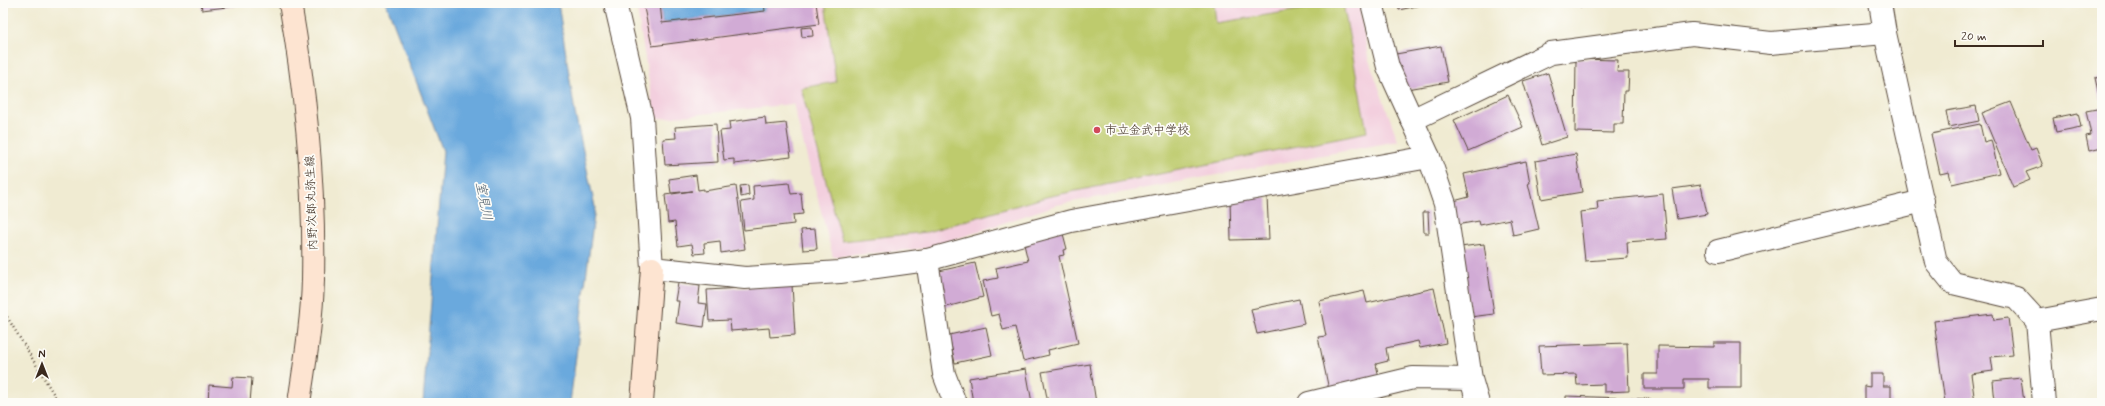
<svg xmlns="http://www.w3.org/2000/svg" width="2105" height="406" font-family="Mynerve,'Klee One',sans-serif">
  <rect width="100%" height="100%" fill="#fdfcf7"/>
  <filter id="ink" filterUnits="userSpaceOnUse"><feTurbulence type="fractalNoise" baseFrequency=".025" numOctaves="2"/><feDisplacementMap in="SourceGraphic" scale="8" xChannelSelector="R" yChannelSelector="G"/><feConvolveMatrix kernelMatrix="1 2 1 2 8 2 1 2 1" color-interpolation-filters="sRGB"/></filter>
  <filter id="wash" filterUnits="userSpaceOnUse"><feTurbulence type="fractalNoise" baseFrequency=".012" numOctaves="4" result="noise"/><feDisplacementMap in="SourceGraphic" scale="16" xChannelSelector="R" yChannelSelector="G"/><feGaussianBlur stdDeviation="0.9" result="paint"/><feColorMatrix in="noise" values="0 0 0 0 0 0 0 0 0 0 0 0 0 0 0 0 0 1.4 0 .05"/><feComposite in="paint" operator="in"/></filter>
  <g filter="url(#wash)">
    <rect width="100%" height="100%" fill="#f0ebd2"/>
    <path fill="#f3cfde" d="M636 3H1359L1368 57 1398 141 1056 205 930 248 833 257 793 104 655 119Z"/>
    <path fill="#becb6d" stroke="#7c7a46" d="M825 3H1214L1216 23 1343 3 1367 132 1046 197 927 232 842 241 801 88 836 82Z"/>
    <g fill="#6aa9dd" stroke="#526a7e">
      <path d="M386 3H558L575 113 595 207 570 403H423L443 151Z"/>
      <path d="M660 3H764L765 11 662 23Z"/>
    </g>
    <g id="blocks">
      <g fill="#d1abd5">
        <path d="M201 3H234L235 6 202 10Z"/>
        <path d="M643 3H660L662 23 765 11 764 3H816L819 24 652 46Z"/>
        <path d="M1397 3H1426V4L1399 10Z"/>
        <path d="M1579 3H1596V4L1580 7Z"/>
        <path d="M812 27 813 36 802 37 801 28Z"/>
        <path d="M1441 46 1448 82 1402 90 1396 54Z"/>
        <path d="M1576 59 1618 60 1617 72H1629L1628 91H1624L1623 124H1614V133L1575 132Z"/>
        <path d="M1548 73 1567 137 1542 145 1523 81Z"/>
        <path d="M2102 77V100H2100L2095 78Z"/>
        <path d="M1508 95 1523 127 1468 151 1454 120Z"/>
        <path d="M2011 102 2031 150 2036 148 2043 166 2026 172 2030 180 2013 187 1982 113Z"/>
        <path d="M1976 106 1979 121 1949 127 1946 111Z"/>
        <path d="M2102 108V148L2089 151 2086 136 2091 135 2086 111Z"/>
        <path d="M2078 113 2081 127 2056 132 2053 118Z"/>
        <path d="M765 117 766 125 786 123 791 157 734 164V159L724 160 720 131 730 130 729 122Z"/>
        <path d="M716 124 718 162 665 165 663 139 676 138 675 127Z"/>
        <path d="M1980 124 1984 142 1991 140 1999 173 1952 184 1949 172 1940 174 1931 134Z"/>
        <path d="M1576 154 1582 192 1541 199 1535 161Z"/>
        <path d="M1526 161 1530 183H1528L1539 229 1513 235 1510 219 1480 225 1479 221 1456 225 1450 202 1469 197 1464 174Z"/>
        <path d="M696 175 698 190 704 189V191L736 186 745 249 721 253 720 241 704 243 705 253 694 254 692 244 678 246 675 222 668 223 665 195 692 191 671 193 669 179Z"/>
        <path d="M789 183 791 194 801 193 803 214 793 215 794 224 744 230 741 202 754 200 753 186Z"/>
        <path d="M748 185 749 195 741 197 740 186Z"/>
        <path d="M1701 185 1707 214 1677 219 1672 189Z"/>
        <path d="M1663 194 1667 239 1627 242 1628 258 1585 261 1580 212 1598 210 1597 201Z"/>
        <path d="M1267 197 1269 239 1231 240 1230 198Z"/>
        <path d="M1423 212H1428L1429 233H1424Z"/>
        <path d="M815 229 817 249 803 250 801 230Z"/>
        <path d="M1062 230 1067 249 1063 250 1064 255 1059 256 1078 343 1048 350 1049 355 1023 361 1015 327 1003 330 999 314 991 316 983 281 998 278 996 268 1028 261 1023 240Z"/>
        <path d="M1484 244 1494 314 1470 317 1460 247Z"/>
        <path d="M975 263 983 297 943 308 939 291 943 290 939 271Z"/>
        <path d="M678 283 700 286 698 303 707 304 704 327 676 323 679 301H675Z"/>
        <path d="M792 285 795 335 770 337 769 328 731 331 730 320 709 321 707 290Z"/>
        <path d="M1434 288 1446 343 1420 348 1418 341 1386 348 1388 361 1376 364 1379 378 1329 390 1318 337 1326 336 1319 301 1364 291 1367 303Z"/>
        <path d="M1299 299 1304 324 1257 334 1251 309Z"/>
        <path d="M1993 314 1994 320 2008 318 2013 355 1991 357 1993 371 1971 374 1975 403H1945L1934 321Z"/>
        <path d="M986 327 992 355 955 363 949 335Z"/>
        <path d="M1627 343 1629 391 1604 392V384L1577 385 1576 374 1541 375 1539 346Z"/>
        <path d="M1714 343H1741V388H1709V379H1684V389H1644V374H1658V346L1714 347Z"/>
        <path d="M1090 364 1096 403H1048L1042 372Z"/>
        <path d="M1026 369 1032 403H973L969 378Z"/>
        <path d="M1870 374H1883V386H1891V403H1864V386L1870 387Z"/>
        <path d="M233 377 252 378 250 403H208L209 385 232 387Z"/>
        <path d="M2021 378 2024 403H1995L1993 381Z"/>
        <path d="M1566 396 1651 399V403H1566Z"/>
      </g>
    </g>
  </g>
  <g filter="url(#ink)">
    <use href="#blocks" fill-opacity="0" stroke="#564739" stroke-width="1"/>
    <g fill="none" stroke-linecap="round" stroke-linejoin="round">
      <g stroke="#564739" stroke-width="24">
        <g id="street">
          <path d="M615 3 642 118 652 268 745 278 840 272 927 260 1071 221 1429 157"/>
          <path d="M1372 3 1388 67 1429 157 1445 204 1471 379 1478 403"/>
          <path d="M1880 3 1885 33 1936 262 1953 283 2016 298 2037 321 2044 403"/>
          <path d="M1412 120 1551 53 1692 34 1771 43 1885 33"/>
          <path d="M1718 251 1923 201"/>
          <path d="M927 260 944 374 955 403"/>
          <path d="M2037 321 2102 309"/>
          <path d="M1309 403 1413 378 1471 379"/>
        </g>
      </g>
      <g stroke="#564739" stroke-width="24">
        <g id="secondary">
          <path d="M290 3C306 94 315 187 313 280 312 321 305 362 299 403"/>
          <path d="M642 403 652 268"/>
        </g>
      </g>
      <path stroke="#564739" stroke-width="2.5" stroke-dasharray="1 3" stroke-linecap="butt" d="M3 310 59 403"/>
      <use href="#street" stroke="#fff" stroke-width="22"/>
      <use href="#secondary" stroke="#fde4d1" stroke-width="22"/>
    </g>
  </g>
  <circle fill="#d1495b" stroke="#fdfcf7" stroke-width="1.5" cx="1097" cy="130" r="4"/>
  <g text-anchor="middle" stroke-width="3.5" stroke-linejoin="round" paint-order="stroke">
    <g font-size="12" fill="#3b2a1e" stroke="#fdfcf7" text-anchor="start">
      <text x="1105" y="134">市立金武中学校</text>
    </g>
    <g font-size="12" fill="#3b2a1e" stroke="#fdfcf7">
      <text transform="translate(311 203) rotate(-92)" y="4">内野次郎丸弥生線</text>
    </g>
    <g font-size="13" font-style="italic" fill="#4e5d6a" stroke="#fdfcf7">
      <text transform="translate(485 201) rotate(79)" y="5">室見川</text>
    </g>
  </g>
  <rect width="2105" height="406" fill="none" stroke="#fdfcf7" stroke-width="16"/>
  <g transform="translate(42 364)" stroke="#fdfcf7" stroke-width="3" paint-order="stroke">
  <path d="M0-3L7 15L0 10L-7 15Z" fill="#3b2a1e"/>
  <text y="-6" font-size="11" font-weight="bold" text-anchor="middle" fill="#3b2a1e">N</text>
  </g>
  <path d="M1955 40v6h88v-6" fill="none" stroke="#3b2a1e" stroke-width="2"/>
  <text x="1961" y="40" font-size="12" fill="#3b2a1e" stroke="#fdfcf7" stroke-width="3" paint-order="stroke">20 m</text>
</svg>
